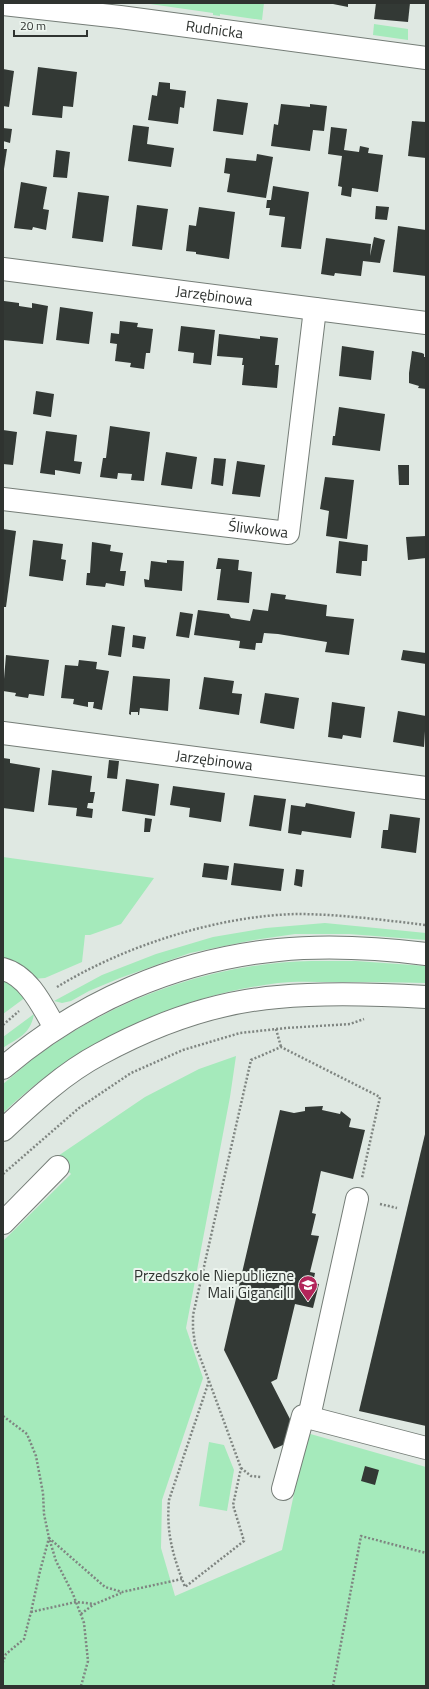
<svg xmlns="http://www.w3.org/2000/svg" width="429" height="1689" font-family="'Titillium Web',sans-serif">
  <rect width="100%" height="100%" fill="#dfe8e2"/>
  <g fill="#a5eabb">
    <path d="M143 3H264L262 20 220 14V16L213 15V13Z"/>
    <path d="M374 24 408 29V40L373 35Z"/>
    <path d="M3 857 154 878 121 924 90 935H85L82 962 45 978 6 981 14 985 26 997 3 1014Z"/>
    <path d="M325 923 426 933V940L349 934H295L254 940 190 953 120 978 89 991 71 1001 62 1003 54 1001 102 975 156 954 213 937 266 928Z"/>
    <path d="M356 961 426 966V983C395 982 363 982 332 982 314 982 295 981 278 983 176 996 77 1042 3 1113V1084C14 1075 26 1064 38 1055 106 1006 184 974 268 964 296 960 327 961 356 961Z"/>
    <path d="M34 1014C30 1035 19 1037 3 1048V1037Z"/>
    <path d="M236 1056 230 1097 186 1328 203 1378 162 1500 161 1548 175 1596 282 1550 307 1433 426 1467V1686H3V1241L71 1174 55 1158 145 1097 199 1069Z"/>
    <path d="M209 1442 224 1445 234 1470 227 1511 199 1506Z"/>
  </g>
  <g fill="#333935">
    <path d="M328 3H348V7Z"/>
    <path d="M376 3H410L408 22 374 19Z"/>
    <path d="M38 67 77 72 73 107 63 106 62 118 32 115Z"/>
    <path d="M3 69 14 71 9 107 3 106Z"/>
    <path d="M159 82 170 83V89L186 91 184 108 180 107 178 124 148 120 152 95 157 96Z"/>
    <path d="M217 99 248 103 243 135 213 131Z"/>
    <path d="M281 104 310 107V104L327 106 324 131 313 130 310 151 271 146 274 124 278 125Z"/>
    <path d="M412 121 426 122V158L408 156Z"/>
    <path d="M133 125 149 127 147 144 174 148 171 167 128 161Z"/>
    <path d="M331 127 347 129 344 150 359 152 360 146 369 148 368 153 383 155 378 192 352 188 351 197 341 195 342 187 338 186 342 156 328 154Z"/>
    <path d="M3 128 12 129 10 143 3 141Z"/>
    <path d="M3 149H7L4 169 3 168Z"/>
    <path d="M56 150 70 152 67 178 53 177Z"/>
    <path d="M257 154 273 157 266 198 227 192 230 174 224 173 226 158 256 161Z"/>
    <path d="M21 182 47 187 43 209 49 210 46 230 33 227 32 230 14 228Z"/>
    <path d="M273 186 309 192 301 249 281 247 285 217 269 215 270 208H266L267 200H271Z"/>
    <path d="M78 192 109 196 103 242 72 238Z"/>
    <path d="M137 205 168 209 162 250 132 246Z"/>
    <path d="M376 206 389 207 387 220 375 219Z"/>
    <path d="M199 207 235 212 229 259 196 254V252L186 251 189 225 196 226Z"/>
    <path d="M398 226 426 230V276L393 272Z"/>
    <path d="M374 237 385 240 380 263 363 261 361 276 335 273 334 276 321 274 326 238 371 244 370 256Z"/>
    <path d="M4 301 19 303V306L32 308V303L48 306 43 344 3 340Z"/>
    <path d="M60 307 93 312 89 344 56 340Z"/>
    <path d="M120 321 138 323 137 327 153 329 150 353H146L144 369 130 367 131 363 115 361 117 344 110 343 111 333 119 334Z"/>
    <path d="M181 326 215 330 211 365 193 363 194 353 178 351Z"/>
    <path d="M219 334 260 339V336L278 338 275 365H279L277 388 242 385 244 365H242L243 358 217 356Z"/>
    <path d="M342 346 374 351 371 380 339 376Z"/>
    <path d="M412 351 422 353 424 354V357H426V389L418 388 419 386 409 383V373Z"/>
    <path d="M36 391 54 394 51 417 33 414Z"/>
    <path d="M339 407 385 414 380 451 332 445 333 436H335Z"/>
    <path d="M110 426 150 432 144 481 131 480 132 474 118 473 117 479 100 477 103 458H106Z"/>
    <path d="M3 430 17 432 13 465 3 464Z"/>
    <path d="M46 431 77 435 74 461 82 462 80 474 55 470V475L40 473Z"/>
    <path d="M166 452 197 457 192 489 161 485Z"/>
    <path d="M214 458 226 459 223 486 211 484Z"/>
    <path d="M237 461 265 465 260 497 232 494Z"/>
    <path d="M398 465H409V485H399Z"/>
    <path d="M325 477 354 480 347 539 326 536 329 511 320 509Z"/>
    <path d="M3 529 16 531 6 607H3Z"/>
    <path d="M426 536V558L408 560 406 537Z"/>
    <path d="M33 540 63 544 61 559 66 560 63 581 29 576Z"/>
    <path d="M339 541 368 545 367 561H362L361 576 336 573Z"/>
    <path d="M92 542 111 545 110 551 123 553 120 571H126L124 586 106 583 105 587 86 585 87 573H90Z"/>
    <path d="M218 558 239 560 238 570 252 572 249 603 217 600 221 569H216Z"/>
    <path d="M167 560 184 561 182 591 145 587 144 579 149 580 151 561 167 563Z"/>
    <path d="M271 593 286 595 285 599 327 605 326 616 354 619 349 655 325 652 327 642 278 634 264 633 262 643H256L255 650 239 648 240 641 194 635 198 610 229 614 231 618 250 621 253 609 268 611Z"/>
    <path d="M180 612 193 614 189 638 176 636Z"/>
    <path d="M112 625 125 627 121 657 108 655Z"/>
    <path d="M133 635 146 637 144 649 132 647Z"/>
    <path d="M403 650 426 653V664L401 660Z"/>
    <path d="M6 655 49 660 44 696 29 694 28 698 15 696 16 693 3 691Z"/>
    <path d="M79 660 97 662 96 669 109 671 102 710 93 708 94 702H88V707L73 704 74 699 61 698 65 665 78 666Z"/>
    <path d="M133 676 170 679 168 711 140 708 139 715H138V712H131V715L129 714Z"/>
    <path d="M204 677 234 681 232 693 242 694 239 715 199 709Z"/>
    <path d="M265 693 299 698 294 729 260 723Z"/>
    <path d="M332 702 365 707 361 738 343 735 342 739 328 737Z"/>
    <path d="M398 711 426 716 424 747 393 742Z"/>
    <path d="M3 758 10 759V763L40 768 34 812 3 808Z"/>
    <path d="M109 760 119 761 117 779 107 778Z"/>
    <path d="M52 770 92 776 90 792H95L93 803H88L87 808 93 809 92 818 76 816 77 808 48 805Z"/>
    <path d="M126 779 159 784 155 816 122 811Z"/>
    <path d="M173 786 225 793 221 822 189 817 190 808 170 805Z"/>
    <path d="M254 795 286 799 281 831 249 826Z"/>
    <path d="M306 803 355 812 351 838 302 831 301 835 288 833 291 805 305 807Z"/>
    <path d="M390 814 420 818 416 853 381 848 383 830H388Z"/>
    <path d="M145 818 152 819 150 832H144Z"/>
    <path d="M204 863 229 866 227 880 202 877Z"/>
    <path d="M234 863 284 869 281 891 231 885Z"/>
    <path d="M296 869 304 870 302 887 294 885Z"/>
    <path d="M323 1106 322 1110 340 1114 341 1111 351 1119 349 1127 365 1130 353 1179 321 1171 312 1213 316 1214 311 1235 319 1236 310 1272 315 1273 313 1283 319 1284 313 1308 295 1304 277 1379 271 1382 291 1421 285 1444 274 1449 224 1350 280 1110 294 1113 305 1111V1107Z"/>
    <path d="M426 1130V1426L359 1411Z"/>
    <path d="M365 1466 379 1470 375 1485 361 1481Z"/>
  </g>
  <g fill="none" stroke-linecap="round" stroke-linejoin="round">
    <g stroke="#757d77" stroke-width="24">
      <g id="minor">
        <path id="s1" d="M3 4 120 17 426 58"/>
        <path id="s2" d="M3 269 426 323"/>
        <path id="s3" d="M3 499 288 533 315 309"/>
        <path id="s4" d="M3 733 426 788"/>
        <path d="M3 969C29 976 43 1007 55 1028"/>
        <path d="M3 1068C80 1002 176 960 278 950 327 945 377 948 426 954"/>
        <path d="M3 1130C33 1102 64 1073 100 1054 155 1024 216 1002 278 997 327 992 377 994 426 997"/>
        <path d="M3 1223 58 1167"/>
        <path d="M309 1417 357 1199"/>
        <path d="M283 1489 303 1416 426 1448"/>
      </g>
    </g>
    <g stroke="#7f8581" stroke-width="2.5" stroke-dasharray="2 2" stroke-linecap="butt">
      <path d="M57 987C124 946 217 916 296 914 339 914 383 920 426 925"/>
      <path d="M3 1025 19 1011"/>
      <path d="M276 1029 281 1047"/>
      <path d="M3 1174 79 1108 131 1073 183 1050 240 1033 286 1028 350 1024 364 1019"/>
      <path d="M380 1204 397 1208"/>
      <path d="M209 1381 241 1468 233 1505 244 1541 185 1587C173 1556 166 1533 169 1500L209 1381 195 1344 193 1329V1315L251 1060 281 1047 380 1097 362 1178"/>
      <path d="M3 1416 27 1434 36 1456 43 1493 44 1514 49 1538 40 1571 31 1612 24 1639 6 1654 3 1662"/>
      <path d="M241 1468 251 1476 261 1477"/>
      <path d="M31 1612 76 1602 95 1604 121 1593"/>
      <path d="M81 1614 94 1604"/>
      <path d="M81 1686 88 1661 84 1623 73 1594 56 1561 49 1538 105 1587 122 1592 182 1579"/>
      <path d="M333 1686 361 1536 426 1553"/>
    </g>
    <use href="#minor" stroke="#fff" stroke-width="22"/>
  </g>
  <defs>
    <g id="school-pin" transform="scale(1)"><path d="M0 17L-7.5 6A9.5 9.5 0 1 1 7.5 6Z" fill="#b3255a" stroke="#edf5ef"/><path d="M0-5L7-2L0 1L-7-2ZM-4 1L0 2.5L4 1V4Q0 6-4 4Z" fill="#fff"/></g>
  </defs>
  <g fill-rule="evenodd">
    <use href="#school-pin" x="308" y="1285"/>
  </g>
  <g text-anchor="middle" stroke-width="4" stroke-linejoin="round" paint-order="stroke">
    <g font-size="15" fill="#2f3330" stroke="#edf5ef">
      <text dy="5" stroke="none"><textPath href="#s1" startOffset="213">Rudnicka</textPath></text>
      <text dy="5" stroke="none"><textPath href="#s2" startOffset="213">Jarzębinowa</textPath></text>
      <text dy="5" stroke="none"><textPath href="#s3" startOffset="257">Śliwkowa</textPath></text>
      <text dy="5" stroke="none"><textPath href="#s4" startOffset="213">Jarzębinowa</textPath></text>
    </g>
    <g font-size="15" fill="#2f3330" stroke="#edf5ef" text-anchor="end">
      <text x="294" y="1281">Przedszkole Niepubliczne<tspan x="294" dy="17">Mali Giganci II</tspan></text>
    </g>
  </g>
  <rect width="429" height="1689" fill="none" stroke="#2f3330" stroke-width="8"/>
  <path d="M14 30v6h73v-6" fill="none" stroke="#2f3330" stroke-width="2"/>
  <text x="20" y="30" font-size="12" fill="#2f3330" stroke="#edf5ef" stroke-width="3" paint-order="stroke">20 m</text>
</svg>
